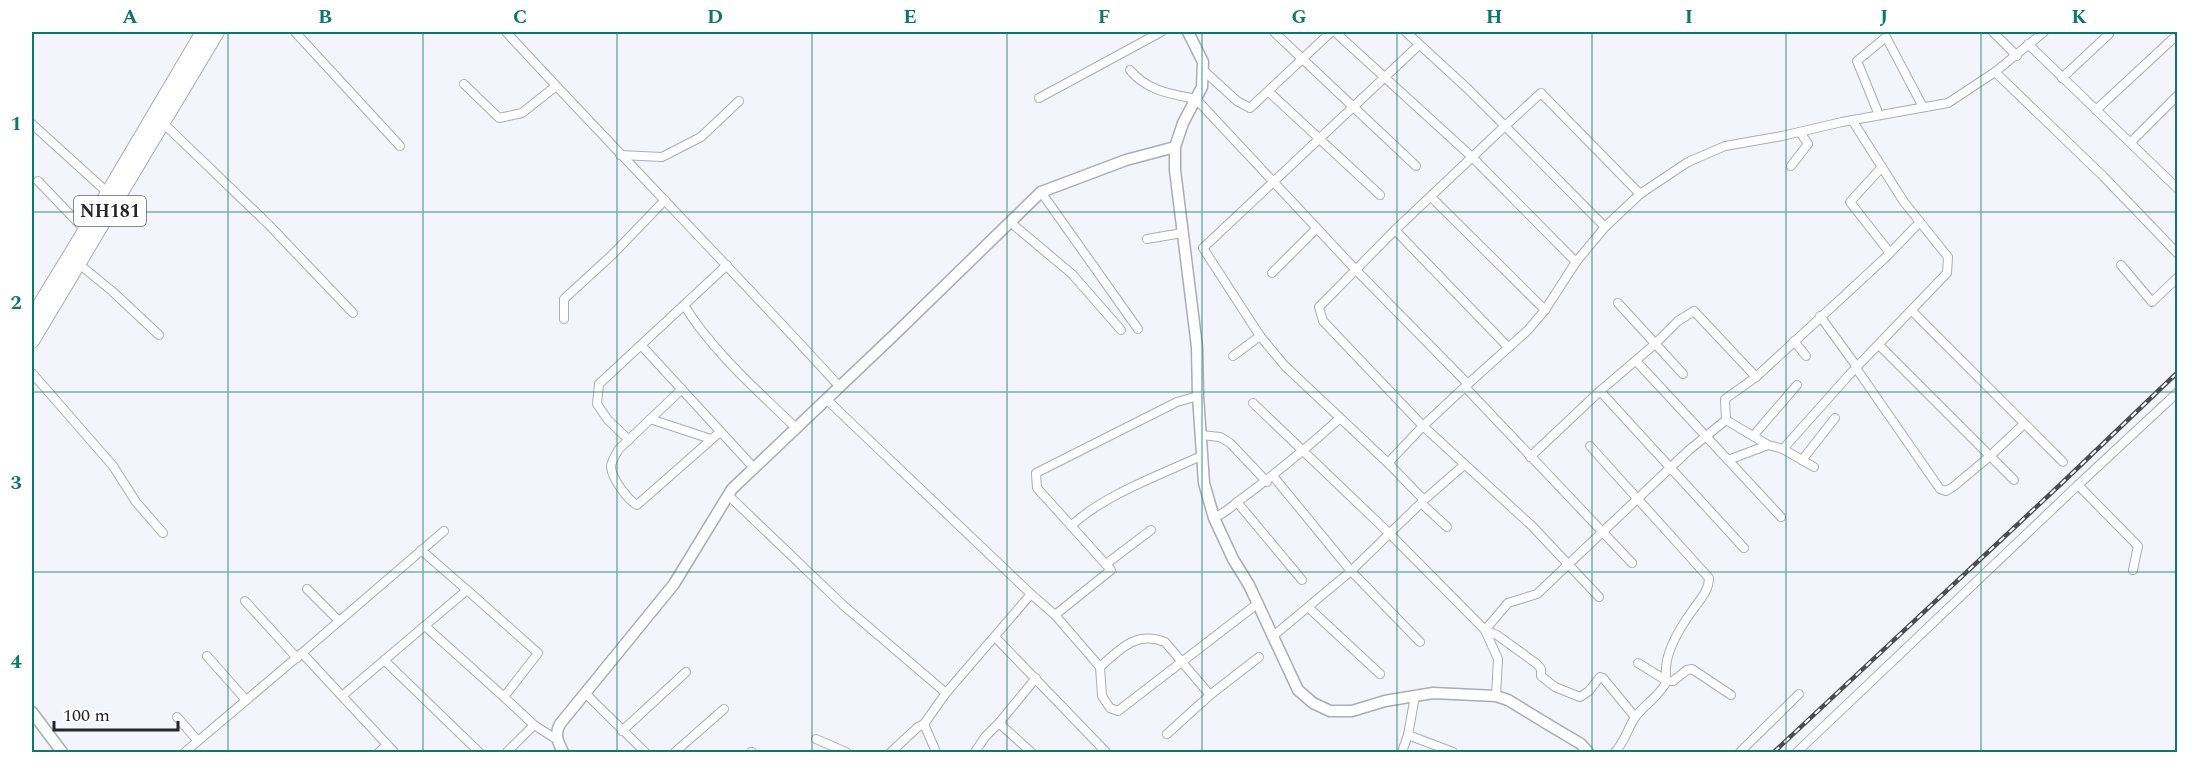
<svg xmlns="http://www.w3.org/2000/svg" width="2209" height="784" font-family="Spectral,serif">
  <rect width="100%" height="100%" fill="#f4f4fd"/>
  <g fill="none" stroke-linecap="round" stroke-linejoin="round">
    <g stroke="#acabb9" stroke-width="10">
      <g id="street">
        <path d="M295 32 400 146"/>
        <path d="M506 32C616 151 730 267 840 387"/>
        <path d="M1274 32 1416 166"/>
        <path d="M1335 32 1472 157 1576 262"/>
        <path d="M1993 32 2017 56"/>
        <path d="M2028 44 2178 189"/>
        <path d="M1419 45 1203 248 1260 336 1285 366 1388 463 1423 426 1468 384"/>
        <path d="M1202 69 1237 101 1250 108 1331 32"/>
        <path d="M1130 70C1147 91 1171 94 1196 99L1355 269 1468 384 1528 330 1545 310 1576 262 1605 227 1640 194 1541 93 1505 126 1469 90 1406 32"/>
        <path d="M1995 72 2103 176 2178 254"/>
        <path d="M2062 78 2109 34"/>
        <path d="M464 84 499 118 522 113 556 86"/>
        <path d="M1269 92 1380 195"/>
        <path d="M1039 98 1161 32"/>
        <path d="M2096 110 2178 34"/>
        <path d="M1879 115 1857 61 1886 37 1923 107"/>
        <path d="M161 121 269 225 353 313"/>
        <path d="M32 124 108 193"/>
        <path d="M2131 142 2178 95"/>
        <path d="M620 155 662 157 701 137 739 101"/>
        <path d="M1791 166 1808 144 1800 132"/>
        <path d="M1882 167 1850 202 1890 253"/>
        <path d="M38 181 85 230"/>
        <path d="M1041 192 1138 329"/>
        <path d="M1640 194 1688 162 1725 146 1782 136 1842 122 1948 103 1995 72 2044 32"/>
        <path d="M1431 197 1545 310"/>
        <path d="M1010 222 1072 274 1121 330"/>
        <path d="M1395 230 1508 347"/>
        <path d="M1147 239 1182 233"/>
        <path d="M79 264 112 291 159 335"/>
        <path d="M727 265 641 345 754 468"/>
        <path d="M2121 265 2152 302 2178 277"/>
        <path d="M1272 273 1317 228"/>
        <path d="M1618 303 1683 374"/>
        <path d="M684 305C712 351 758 391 796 428"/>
        <path d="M1912 311 2063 462"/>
        <path d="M1820 316 1857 367"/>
        <path d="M564 319V299L613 254 665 200"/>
        <path d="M1794 341 1806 356"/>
        <path d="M1879 345 2014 480"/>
        <path d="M1233 356 1260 336"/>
        <path d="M1636 361 1781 517"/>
        <path d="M1856 368 1940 489 1946 491 1953 487 1990 456 2024 424"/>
        <path d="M32 373 113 466 136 502 163 533"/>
        <path d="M1465 387 1632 563"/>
        <path d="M682 389 619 449C616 454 612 460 611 466 611 478 628 500 637 505L720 432"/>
        <path d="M1600 391 1744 548"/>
        <path d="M826 399 1031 594 1055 615 1111 570 1037 488 1036 473 1177 402 1198 396"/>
        <path d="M1253 403 1390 534 1485 630 1498 659 1496 696"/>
        <path d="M650 419 711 439"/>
        <path d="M1726 420 1725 399 1756 377"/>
        <path d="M1201 435 1220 437 1230 443 1267 482"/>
        <path d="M1753 436 1797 385"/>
        <path d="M629 440 608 420 597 404 599 384 641 345"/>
        <path d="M1590 446 1709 578C1709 591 1699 601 1692 611 1679 629 1661 658 1667 681 1658 698 1646 703 1636 716 1628 727 1625 742 1615 752"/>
        <path d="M1783 449 1814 467"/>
        <path d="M1530 457 1600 391 1655 344 1678 321 1694 311 1756 377 1886 257 1920 222"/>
        <path d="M1728 460 1768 445"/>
        <path d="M1802 460 1835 418"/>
        <path d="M1273 476 1351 571 1420 642"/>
        <path d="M728 495 844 606 946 693"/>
        <path d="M1424 500 1464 465"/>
        <path d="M1237 502 1302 580"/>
        <path d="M1421 503 1447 527"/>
        <path d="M1214 518C1225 513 1231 507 1240 500 1275 474 1307 448 1339 419"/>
        <path d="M1071 526C1105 494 1161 475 1203 455"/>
        <path d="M421 550 467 590"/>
        <path d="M1106 564 1151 530"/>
        <path d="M2133 570 2138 546 2078 485 2178 392"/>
        <path d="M307 589 339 621"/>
        <path d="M1599 597 1532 526 1423 426 1323 321 1319 307 1395 230 1505 126 1605 227"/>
        <path d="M245 601 297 658"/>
        <path d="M1309 608 1380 674"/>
        <path d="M1055 615 1100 667 1102 696 1110 708 1118 711 1257 604"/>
        <path d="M425 626 504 697"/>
        <path d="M1485 630 1508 603 1537 594 1689 450 1726 420 1768 445 1783 449 1849 375 1947 273 1948 257 1904 202 1852 120"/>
        <path d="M1485 630 1497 635 1537 664 1541 669V676L1555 687 1580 697 1589 691 1600 677 1603 678 1635 717"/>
        <path d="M995 637 1106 752"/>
        <path d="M1272 637 1351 571 1424 500 1388 463"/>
        <path d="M302 653 444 531"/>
        <path d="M207 656 246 700"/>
        <path d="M384 660 479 752"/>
        <path d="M1638 663 1667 681H1673L1687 670 1692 669 1731 695"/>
        <path d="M1100 667C1121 648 1136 631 1165 642L1210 695"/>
        <path d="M585 693 645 752"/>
        <path d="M342 696 467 590 538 653 504 697 534 725 556 739"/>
        <path d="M1415 696 1408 735 1453 752"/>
        <path d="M177 717 198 741"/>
        <path d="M999 723 1031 752"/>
        <path d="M924 724 936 752"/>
        <path d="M622 731 686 672"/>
        <path d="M1167 734 1210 695 1259 657"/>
        <path d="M816 739 846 752"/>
        <path d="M185 752 302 653 394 752"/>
        <path d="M379 752 387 745"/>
        <path d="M507 752 534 725"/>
        <path d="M675 752 724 709"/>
        <path d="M751 752H752"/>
        <path d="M891 752 918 727 924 724 946 693 1031 594"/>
        <path d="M975 752 985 737 999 723 1036 678"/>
        <path d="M1402 752 1408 735"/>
        <path d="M1740 752 1799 694"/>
        <path d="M1797 752 2078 485"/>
      </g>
    </g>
    <g stroke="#acabb9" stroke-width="13">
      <g id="secondary">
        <path d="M1188 32 1203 62 1202 87 1183 123 1175 147V170L1197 347 1198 396 1204 483 1214 518 1233 559 1249 585 1298 690 1313 703 1330 711H1352L1385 701 1433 693 1496 696 1508 700 1549 725 1581 744 1588 752"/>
        <path d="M32 712 62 752"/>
        <path d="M563 752C558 742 554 735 560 724L674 584 732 489 893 336 1041 192 1126 160 1175 147"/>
      </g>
    </g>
    <g stroke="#acabb9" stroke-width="16">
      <g id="highway">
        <path d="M32 318 108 193 203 32"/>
        <path d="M32 341 217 32"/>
      </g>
    </g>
    <use href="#street" stroke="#fff" stroke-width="8"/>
    <use href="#secondary" stroke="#fff" stroke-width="10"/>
    <use href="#highway" stroke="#fff" stroke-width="14"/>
    <g stroke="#4c4b51" stroke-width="4.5">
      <path id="rail" d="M1774 752 2063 482 2178 372"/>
    </g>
    <use href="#rail" stroke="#fff" stroke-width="2" stroke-dasharray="7" stroke-linecap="butt"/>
  </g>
  <path fill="none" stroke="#0f766e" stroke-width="1.5" stroke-opacity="0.55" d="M228 32V752M423 32V752M617 32V752M812 32V752M1007 32V752M1202 32V752M1397 32V752M1592 32V752M1786 32V752M1981 32V752M32 212H2178M32 392H2178M32 572H2178"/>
  <g text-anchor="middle" stroke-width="6" stroke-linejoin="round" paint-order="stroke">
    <rect fill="#fff" stroke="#67666a" stroke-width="1.5" x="74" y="196" width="72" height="30" rx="4.5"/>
    <g font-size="18" font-weight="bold" fill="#26252a">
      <text x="110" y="217">NH181</text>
    </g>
  </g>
  <rect width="2209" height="784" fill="none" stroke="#ffffff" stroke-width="66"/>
  <path d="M54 721v9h124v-9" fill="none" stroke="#26252a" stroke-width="3"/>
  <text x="63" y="721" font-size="18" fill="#26252a" stroke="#ffffff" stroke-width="4.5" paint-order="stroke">100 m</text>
  <rect x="33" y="33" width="2143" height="718" fill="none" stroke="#0f766e" stroke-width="2"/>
  <g font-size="20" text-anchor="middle" font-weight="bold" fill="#0f766e">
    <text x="130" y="23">A</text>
    <text x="325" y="23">B</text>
    <text x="520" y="23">C</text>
    <text x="715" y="23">D</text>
    <text x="910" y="23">E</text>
    <text x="1104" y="23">F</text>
    <text x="1299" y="23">G</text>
    <text x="1494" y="23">H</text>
    <text x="1689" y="23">I</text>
    <text x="1884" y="23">J</text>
    <text x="2079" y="23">K</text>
    <text x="16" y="130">1</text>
    <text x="16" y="309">2</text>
    <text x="16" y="489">3</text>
    <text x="16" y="668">4</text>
  </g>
</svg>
